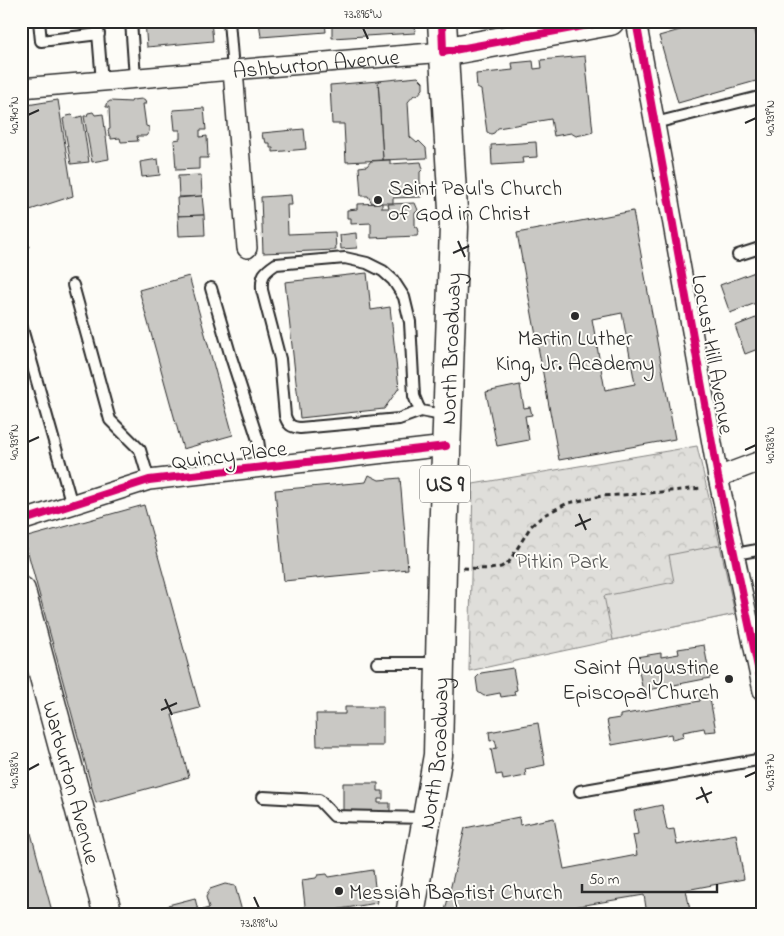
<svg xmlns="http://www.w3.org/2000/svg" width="784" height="936" font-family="'Indie Flower',sans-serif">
  <defs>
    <pattern id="forest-crowns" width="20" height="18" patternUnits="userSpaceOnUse" patternTransform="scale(1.25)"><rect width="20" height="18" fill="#dfdeda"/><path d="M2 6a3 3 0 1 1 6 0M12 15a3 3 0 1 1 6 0" fill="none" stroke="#c0bfbb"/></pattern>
  </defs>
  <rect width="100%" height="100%" fill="#fdfcf7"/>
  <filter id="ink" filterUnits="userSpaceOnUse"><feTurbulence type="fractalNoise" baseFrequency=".02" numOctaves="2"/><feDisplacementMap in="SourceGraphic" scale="10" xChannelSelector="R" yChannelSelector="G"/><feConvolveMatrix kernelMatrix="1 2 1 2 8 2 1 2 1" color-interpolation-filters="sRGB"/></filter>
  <g filter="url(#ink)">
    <path fill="url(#forest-crowns)" stroke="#858482" d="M697 446 720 545 735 614 469 671 473 484Z"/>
    <path fill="#dfdeda" stroke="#858482" d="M720 545 735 614 613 640 604 596 674 582 669 555Z"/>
    <g fill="#c9c8c4" stroke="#2b2b2b" fill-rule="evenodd">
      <path d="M145 21H211L213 41 147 47Z"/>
      <path d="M259 21H325L326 32 261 37Z"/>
      <path d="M332 21H414L415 33 332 38Z"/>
      <path d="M711 21H752L761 52H763V79L678 103 659 36Z"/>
      <path d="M585 56 593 132 586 134 576 136 571 133 554 136 551 119 498 128 494 133 491 134 487 132 481 90 477 88 476 74 513 70 512 63 533 61 534 69 542 68 541 60Z"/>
      <path d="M418 77 423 82V89L417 96 414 95 408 102 410 137 417 143 419 141 426 148 427 158 383 160 378 81Z"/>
      <path d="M378 81 383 160 346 162 344 124H332L330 85Z"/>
      <path d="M142 99 145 101 146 104H143L146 126 149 127V132L146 136H137L138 141 121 142 120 138 111 139V136L109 135 108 130 110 129 109 107H106V104L110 101 131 102 132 100Z"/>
      <path d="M58 100 73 196 30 210 21 174V106Z"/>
      <path d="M204 108 206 130H200V137L207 136 208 158H199V169L176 170 174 140 180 139V130H175L173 110Z"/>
      <path d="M93 112 95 115 103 114 109 159 92 162 84 116H87L88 113Z"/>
      <path d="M72 115 75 118 82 116 89 162 71 164 63 119 65 118 67 116Z"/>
      <path d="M304 129 306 149 273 152V148H270V143H266L265 139H263L262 133Z"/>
      <path d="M536 142 537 157 522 158 523 163 492 165 491 145Z"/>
      <path d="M158 159 160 175 142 177 140 162Z"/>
      <path d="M390 160V164L421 162 423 169 420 172V182L424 191 421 197 393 198V203H372L368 196H361L359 167 367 166 371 161Z"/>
      <path d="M201 175 202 196 179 197 178 176Z"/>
      <path d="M291 195 292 205H287L288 234 335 232 336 250 263 253 261 197Z"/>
      <path d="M202 196 204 215 178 216 177 198Z"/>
      <path d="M382 203V208H389L388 204 415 203 418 210 415 213V226L418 228 419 232 417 236 371 238V223L351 224V218H347V210L357 209V204Z"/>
      <path d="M633 211 675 439 559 460 517 233ZM622 313 635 384 605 390 592 319Z"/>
      <path d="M204 215 205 235 179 236 178 216Z"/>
      <path d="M24 228 29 247 21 249V229Z"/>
      <path d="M356 233 357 248 341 249 340 235Z"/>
      <path d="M763 269V347L745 354 735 326 761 316 756 303 730 313 720 285Z"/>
      <path d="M367 273 371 310 390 307 399 388 384 409 300 418 285 282Z"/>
      <path d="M189 276 233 435 183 449 139 290Z"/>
      <path d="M520 385 524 408 530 407 532 415 525 416 529 440 497 446 486 392Z"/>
      <path d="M369 475 379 480 400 478 408 569 284 581 275 490 366 482Z"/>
      <path d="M144 505 200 708 172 715 189 777 96 803 24 538Z"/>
      <path d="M704 645 710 678 643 691 636 657 661 653V657L679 654 678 649Z"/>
      <path d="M513 668 517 690 514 691 515 695 501 697 500 693 484 696 478 692 476 678 481 673Z"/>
      <path d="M709 694 716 731 705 732 704 728 683 732 684 737 672 740 671 734 612 745 607 720 620 718V715L700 701 699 696Z"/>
      <path d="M345 707H383V746H317L316 714H345Z"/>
      <path d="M538 723 545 765 525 769 526 776 503 780 502 774 496 775 491 749 497 748 495 740 490 741 489 732Z"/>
      <path d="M343 783H378V791H383V799H378V803H390V813H343Z"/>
      <path d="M21 796 53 915H21Z"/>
      <path d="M662 805 667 830 674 829 677 845 736 834 744 879 686 890 690 910 686 911V915H656L655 913 647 914 644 895 573 907 574 915H444L465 828 519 817 520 825 554 818 564 869 637 855 633 835 638 834 634 811Z"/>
      <path d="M373 870 377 903 334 910 332 913 323 914 321 912 306 914 302 880 316 878 318 875 327 874 329 877Z"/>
      <path d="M225 884 235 886 243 915H162L161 912 169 910 168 905 195 898 198 911 209 908 206 897 210 889Z"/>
    </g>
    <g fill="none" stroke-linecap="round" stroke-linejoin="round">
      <g stroke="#2b2b2b" stroke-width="14">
        <g id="lane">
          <path d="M39 21 41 41 99 34"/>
          <path d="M97 21 102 82"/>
          <path d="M131 21 135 78"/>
          <path d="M229 21 233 70"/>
          <path d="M655 123 763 96"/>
          <path d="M738 255 763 247"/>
          <path d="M73 285 110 420 140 450 149 480"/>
          <path d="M211 288 231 357 258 440 262 467"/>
          <path d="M21 325 72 505"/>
          <path d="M421 411 418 406 414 396 410 322 404 297 393 280 383 271 367 263 345 258 276 264C264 272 261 275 262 290L280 359 285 416C288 425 291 427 300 428L399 419 421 411 447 416"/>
          <path d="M735 554 763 549"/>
          <path d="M377 663H439"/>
          <path d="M580 791 763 759"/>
          <path d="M263 797 319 800 334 816 426 818"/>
        </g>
      </g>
      <g stroke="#2b2b2b" stroke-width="22">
        <g id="street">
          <path d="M636 21 666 185 718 477 763 691"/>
          <path d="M233 70 247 248"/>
          <path id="s1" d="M21 88 443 52"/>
          <path d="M718 477 763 460"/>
          <path d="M21 521 149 480 446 446"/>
        </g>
      </g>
      <g stroke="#2b2b2b" stroke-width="31">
        <g id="secondary">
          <path d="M443 52 610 21"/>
          <path id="s2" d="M21 591 108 915"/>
        </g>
      </g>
      <g stroke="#2b2b2b" stroke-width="31">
        <g id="primary">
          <path id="s3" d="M410 915 438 755 442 568 454 227 442 21"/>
        </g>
      </g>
      <path stroke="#2b2b2b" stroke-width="3" stroke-dasharray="5 4" stroke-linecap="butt" d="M463 568 490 569 501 567 509 562 531 526 544 515 568 503 602 496 639 494 702 488"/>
      <use href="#lane" stroke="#fdfcf7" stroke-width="10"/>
      <use href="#street" stroke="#fdfcf7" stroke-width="19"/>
      <use href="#secondary" stroke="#fdfcf7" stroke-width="28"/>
      <use href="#primary" stroke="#fdfcf7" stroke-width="28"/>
      <g stroke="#fdfcf7" stroke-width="11">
        <g id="cycleway">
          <path d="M442 21 443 52 610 21"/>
          <path d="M636 21 666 185 718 477 763 691"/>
          <path d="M21 521 149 480 446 446"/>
        </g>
      </g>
      <use href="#cycleway" stroke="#d6006c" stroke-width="8"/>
    </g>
  </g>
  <path fill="none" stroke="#2b2b2b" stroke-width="2" d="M363 28 368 39M28 115 39 110M745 123 756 118M458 241 465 257M453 253 469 246M28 442 39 437M745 450 756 445M579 514 586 530M575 526 591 519M165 699 172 715M161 710 177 703M28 770 39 764M745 777 756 772M701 787 708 803M696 799 712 792M254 897 259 908"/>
  <g fill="#2b2b2b" stroke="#fdfcf7" stroke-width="2">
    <circle cx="378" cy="200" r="5"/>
    <circle cx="575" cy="316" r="5"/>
    <circle cx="729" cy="679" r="5"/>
    <circle cx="339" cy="891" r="5"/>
  </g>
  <g text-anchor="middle" stroke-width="4" stroke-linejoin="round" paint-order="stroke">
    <rect fill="#fdfcf7" stroke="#6a6a68" stroke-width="1" x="420" y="465.5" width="50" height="37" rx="4"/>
    <g font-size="21" font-weight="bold" fill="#2b2b2b">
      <text x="445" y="491">US 9</text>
    </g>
    <g font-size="22" fill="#2b2b2b" stroke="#fdfcf7">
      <text dy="8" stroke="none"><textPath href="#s1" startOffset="296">Ashburton Avenue</textPath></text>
      <text dy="8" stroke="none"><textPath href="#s3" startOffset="569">North Broadway</textPath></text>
      <text transform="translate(714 354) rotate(80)" y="8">Locust Hill Avenue</text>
      <text transform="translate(229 454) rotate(-7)" y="8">Quincy Place</text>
      <text dy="8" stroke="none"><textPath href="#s3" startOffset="164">North Broadway</textPath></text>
      <text dy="8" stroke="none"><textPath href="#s2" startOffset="198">Warburton Avenue</textPath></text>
    </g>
    <g font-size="22" fill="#2b2b2b" stroke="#fdfcf7" text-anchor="start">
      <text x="388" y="195">Saint Paul's Church<tspan x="388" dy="25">of God in Christ</tspan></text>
      <text x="575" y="345" text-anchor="middle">Martin Luther<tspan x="575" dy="25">King, Jr. Academy</tspan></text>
      <text x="719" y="674" text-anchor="end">Saint Augustine<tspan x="719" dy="25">Episcopal Church</tspan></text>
      <text x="349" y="899">Messiah Baptist Church</text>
    </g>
    <g font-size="22" fill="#585857" stroke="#fdfcf7">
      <text x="562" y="568">Pitkin Park</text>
    </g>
  </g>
  <rect width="784" height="936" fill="none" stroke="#fdfcf7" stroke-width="55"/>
  <path d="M582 884v8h135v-8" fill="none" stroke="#2b2b2b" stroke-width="2.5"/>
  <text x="589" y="884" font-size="15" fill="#2b2b2b" stroke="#fdfcf7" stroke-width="4" paint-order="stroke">50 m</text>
  <rect x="28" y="28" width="728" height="880" fill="none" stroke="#2b2b2b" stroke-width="2"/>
  <g font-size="12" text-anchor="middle" fill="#2b2b2b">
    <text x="363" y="18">73.896°W</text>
    <text transform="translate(14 115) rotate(-90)" y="4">40.940°N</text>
    <text transform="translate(770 118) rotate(-90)" y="4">40.939°N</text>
    <text transform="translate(14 442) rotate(-90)" y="4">40.939°N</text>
    <text transform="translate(770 445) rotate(-90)" y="4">40.938°N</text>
    <text transform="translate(14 770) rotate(-90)" y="4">40.938°N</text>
    <text transform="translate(770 772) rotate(-90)" y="4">40.937°N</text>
    <text x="259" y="927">73.898°W</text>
  </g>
</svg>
